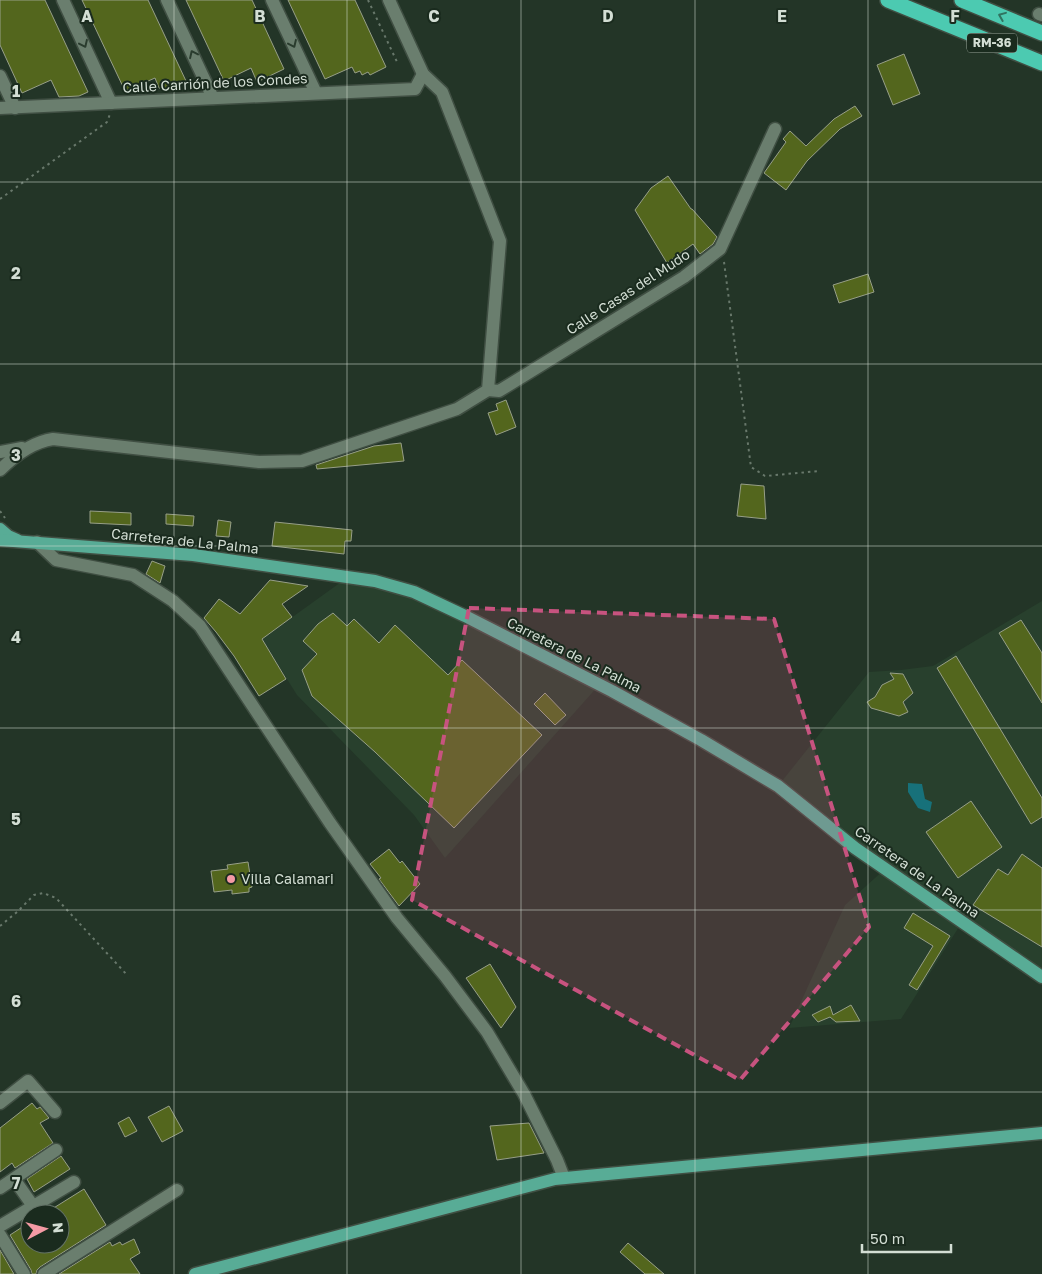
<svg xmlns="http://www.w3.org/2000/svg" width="1042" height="1274" font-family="'Golos Text',sans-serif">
  <rect width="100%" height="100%" fill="#233527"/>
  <g fill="#28402d">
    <path d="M348 577 375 581 600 684 445 858 414 815 297 695 262 639Z"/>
    <path d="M1042 601V977L962 922 901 1019 789 1028 845 905 885 869 778 786 869 672 901 670 933 666Z"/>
  </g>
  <path fill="#17717a" d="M908 783 922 784 925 799 932 802 930 812 918 808 908 792Z"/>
  <g fill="#53661d" stroke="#979f88">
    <path d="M0 0H45L88 92 79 96 59 97 51 80 22 93 0 45Z"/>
    <path d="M82 0H148L186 81 170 89 159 88 155 78 125 91Z"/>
    <path d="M186 0H252L284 69 257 82 251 68 224 81Z"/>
    <path d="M288 0H355L386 67 370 75 368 72 362 75 360 71 355 73 352 67 325 79Z"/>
    <path d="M904 54 920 94 893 105 877 65Z"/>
    <path d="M855 106 862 116 840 129 807 161 786 190 764 173 786 142 783 139 790 131 806 146 834 119Z"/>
    <path d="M668 176 691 209H692L717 237 713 244 700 254 693 244 667 263 635 210 651 188Z"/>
    <path d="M868 274 874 292 839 303 833 285Z"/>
    <path d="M506 400 516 427 496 435 488 413 498 410 496 404Z"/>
    <path d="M401 443 404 461 317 469 316 465 374 446Z"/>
    <path d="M741 484 764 486 766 519 737 516Z"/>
    <path d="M90 511 131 513V525L90 523Z"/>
    <path d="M166 514 194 516 193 526 166 524Z"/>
    <path d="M218 520 231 522 229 537 216 536Z"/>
    <path d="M275 522 352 530 351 541H345L344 554 272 546Z"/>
    <path d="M152 561 165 566 160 583 146 574Z"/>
    <path d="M270 580 308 586 282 604 292 617 262 639 286 679 259 696 234 656 216 632 204 618 219 599 240 614Z"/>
    <path d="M333 613 347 626 354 619 379 643 395 625 448 675 462 660 542 735 454 828 375 752 312 696 302 670 317 654 303 641 318 624Z"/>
    <path d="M1021 620 1042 653V703L999 633Z"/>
    <path d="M956 656 1042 798V817L1031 824 937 668Z"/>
    <path d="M890 673 903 674 913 693 903 702 908 712 899 716 871 708 867 702 875 697 882 685 894 679Z"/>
    <path d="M545 693 566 715 555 725 534 704Z"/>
    <path d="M971 801 1002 847 958 878 926 832Z"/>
    <path d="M389 849 400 863 402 861 420 884 399 906 379 879 381 878 370 864Z"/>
    <path d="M1022 854 1042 868V947L973 905 998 869 1008 875Z"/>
    <path d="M248 862 252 887 249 888V892L232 894V890L214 892 211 871 228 869 227 865Z"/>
    <path d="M913 913 950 936 917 990 909 985 933 946 904 928Z"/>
    <path d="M490 964 516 1007 501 1028 466 978Z"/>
    <path d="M851 1005 860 1021 836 1022 830 1017 818 1022 812 1015 830 1006 833 1015Z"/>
    <path d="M32 1103 37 1109 40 1107 49 1118 40 1123 53 1143 15 1168 12 1163 0 1172V1128Z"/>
    <path d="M169 1106 183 1131 162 1142 148 1117Z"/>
    <path d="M129 1117 137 1131 125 1137 118 1123Z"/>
    <path d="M529 1123 544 1153 497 1160 490 1126Z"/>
    <path d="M61 1156 70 1169 34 1192 27 1179Z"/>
    <path d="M84 1189 106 1225 40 1267 37 1270 36 1274H32L31 1270 10 1235 30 1222V1244H60V1214H44Z"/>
    <path d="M134 1239 140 1253 130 1259 140 1274H59L110 1242 112 1246 120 1242 122 1245Z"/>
    <path d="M628 1243 664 1274H645L620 1252Z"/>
    <path d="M0 1250 14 1274H0Z"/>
  </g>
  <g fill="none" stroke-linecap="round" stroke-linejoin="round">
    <g stroke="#404f43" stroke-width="15">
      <g id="minor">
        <path d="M63 0 111 103"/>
        <path d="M167 0 213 98"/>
        <path d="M272 0 316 93"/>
        <path d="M1039 14 1042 15"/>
        <path d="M0 76 15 108"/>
        <path d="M0 108 415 89 423 74"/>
        <path d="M488 390 499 391 684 277 720 249 775 129"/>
        <path d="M0 452 22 448"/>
        <path d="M0 470C15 455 33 442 53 439L259 462 302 461 457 409 488 390 500 241 442 92 423 74 389 0"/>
        <path d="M37 542 56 560 133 575 173 601 200 626 330 823 397 918 445 976 487 1032 524 1094 557 1160 564 1178"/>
        <path d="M0 1103 28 1081 55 1112"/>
        <path d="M14 1179 33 1206"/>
        <path d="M0 1188 56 1150"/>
        <path d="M0 1226 74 1182"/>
        <path d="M0 1235 24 1274"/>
        <path d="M44 1274 177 1190"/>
      </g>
    </g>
    <g stroke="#404f43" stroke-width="15">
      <g id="major">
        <path d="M0 529 8 536 17 540"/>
        <path d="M0 540 193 555 375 581 414 592 465 616 612 691 701 740 778 786 855 848 1042 977"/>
        <path d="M195 1274 555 1179 1042 1133"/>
      </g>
    </g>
    <g stroke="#404f43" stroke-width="18">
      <g id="highway">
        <path d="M888 0 1042 63"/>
        <path d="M962 0 1042 33"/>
      </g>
    </g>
    <g stroke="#68786b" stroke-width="2" stroke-dasharray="2.5 4" stroke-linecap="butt">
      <path d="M368 0 398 64"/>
      <path d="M0 199 107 122 110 114"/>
      <path d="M724 262 751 467 765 476 819 471"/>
      <path d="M0 511 5 518"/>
      <path d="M0 926 17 912 34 895 43 893 56 898 128 976"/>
    </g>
    <use href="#minor" stroke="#6a7e6e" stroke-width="12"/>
    <use href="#major" stroke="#58ac96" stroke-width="12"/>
    <use href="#highway" stroke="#4ccab1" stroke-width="15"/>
  </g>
  <defs><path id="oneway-chevron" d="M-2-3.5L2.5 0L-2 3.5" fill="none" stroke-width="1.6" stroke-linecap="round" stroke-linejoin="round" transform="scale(1.25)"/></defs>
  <use stroke="#307360" href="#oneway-chevron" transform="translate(1002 16) rotate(-158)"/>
  <g stroke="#2a3c2e">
    <use href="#oneway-chevron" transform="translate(84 44) rotate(65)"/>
    <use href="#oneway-chevron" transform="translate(293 44) rotate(65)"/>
    <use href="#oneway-chevron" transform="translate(193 54) rotate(-115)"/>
  </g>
  <path fill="#c7537f" fill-opacity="0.2" stroke="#c7537f" stroke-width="4" stroke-dasharray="10 6" stroke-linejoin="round" d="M469 608 774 619 869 927 740 1080 412 900Z"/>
  <path fill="none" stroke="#d3ded4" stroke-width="1" stroke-opacity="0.55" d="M174 0V1274M347 0V1274M521 0V1274M695 0V1274M868 0V1274M0 182H1042M0 364H1042M0 546H1042M0 728H1042M0 910H1042M0 1092H1042"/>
  <circle fill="#f49aa4" stroke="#1a2b1e" stroke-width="2" cx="231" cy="879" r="5"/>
  <g text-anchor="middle" stroke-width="4" stroke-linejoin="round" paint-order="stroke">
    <rect fill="#1a2b1e" stroke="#9ca89d" stroke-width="1" x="967" y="33.5" width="50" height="19" rx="4"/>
    <g font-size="12" font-weight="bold" fill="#d3ded4">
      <text x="992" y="47">RM-36</text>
    </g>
    <g font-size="14" fill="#d3ded4" stroke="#1a2b1e">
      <text transform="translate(215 83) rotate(-3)" y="5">Calle Carrión de los Condes</text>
      <text transform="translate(628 292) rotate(-33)" y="5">Calle Casas del Mudo</text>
      <text transform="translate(185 541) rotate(6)" y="5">Carretera de La Palma</text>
      <text transform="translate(574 655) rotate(27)" y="5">Carretera de La Palma</text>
      <text transform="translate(917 872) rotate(35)" y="5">Carretera de La Palma</text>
    </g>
    <g font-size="14" fill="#d3ded4" stroke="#1a2b1e" text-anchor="start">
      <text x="241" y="884">Villa Calamari</text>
    </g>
  </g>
  <g font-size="16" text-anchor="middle" font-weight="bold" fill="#d3ded4" stroke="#1a2b1e" stroke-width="4" stroke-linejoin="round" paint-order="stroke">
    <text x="87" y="22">A</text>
    <text x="260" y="22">B</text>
    <text x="434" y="22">C</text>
    <text x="608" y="22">D</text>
    <text x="782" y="22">E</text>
    <text x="955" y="22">F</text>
    <text x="16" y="97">1</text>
    <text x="16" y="279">2</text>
    <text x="16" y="461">3</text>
    <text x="16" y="643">4</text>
    <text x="16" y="825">5</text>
    <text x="16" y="1007">6</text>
    <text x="16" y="1189">7</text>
  </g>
  <g transform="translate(45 1229) rotate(84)"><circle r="24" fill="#1a2b1e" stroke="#647367"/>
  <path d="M0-4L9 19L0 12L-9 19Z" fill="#f49aa4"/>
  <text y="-8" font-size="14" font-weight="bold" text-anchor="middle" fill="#d3ded4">N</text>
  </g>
  <path d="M862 1244v8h89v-8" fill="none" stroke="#d3ded4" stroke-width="2.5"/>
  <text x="870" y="1244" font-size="15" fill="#d3ded4" stroke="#1a2b1e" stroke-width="4" paint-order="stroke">50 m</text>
</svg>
